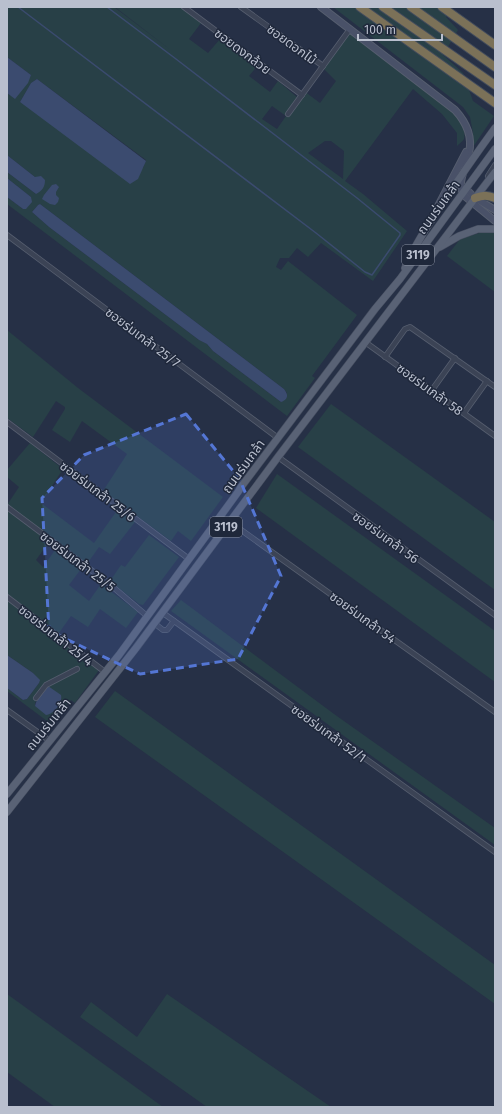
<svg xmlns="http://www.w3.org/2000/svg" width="502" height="1114" font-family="'Fira Sans','Noto Sans Thai',sans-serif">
  <rect width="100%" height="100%" fill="#263046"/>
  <g fill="#284047" fill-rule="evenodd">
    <path d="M7 7H114L172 51 115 7H180L201 23 189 39 208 53 221 38 258 65 249 76 270 92 278 81 298 98 304 91 320 103 336 81 320 65 349 32 451 110C457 116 467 128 464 139 463 141 459 144 457 146V133L442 114 413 89 345 181 363 194 407 231 373 281 321 243 308 257 297 248 289 258H280L276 267 281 270 288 261 357 315 312 376 315 378 287 416 7 204V197L23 209 31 197 7 178V172L36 194 35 177 7 155V93L15 98 31 75 7 57ZM37 79 146 160 143 168 20 102 31 83ZM272 106 286 116 277 129 262 119ZM325 141H331L344 151 343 179 308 153ZM40 204 284 389 287 393 281 402 213 351 207 344 199 340 49 227 32 212 38 205Z"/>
    <path d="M333 7H452L446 17 458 30 443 55 463 73 473 101 494 116 473 147V133L470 117 463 107Z"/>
    <path d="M483 232H495V292L447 256 461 238Z"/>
    <path d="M7 330 78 388 223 497 191 541 178 531 171 541 103 491 127 454 82 421 70 442 52 430 65 409V407L56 401 33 437 7 418Z"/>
    <path d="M331 404 495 522V590L298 447Z"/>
    <path d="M30 443 63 469 41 503 94 543 118 509 135 522 110 554 99 547 87 564 7 505 19 487 7 477V470Z"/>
    <path d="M277 474 495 631V682L256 508Z"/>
    <path d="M7 510 49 542 36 560 43 567 55 550 81 569 69 585 89 601 101 584 138 612 126 628 100 609 88 627 71 616 59 633 7 594Z"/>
    <path d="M149 535 179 557 143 605 139 604 110 581 121 565 125 567Z"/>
    <path d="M7 600 99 670 75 703 71 700 51 724 7 691V688L23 700 27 699 39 683 33 673 7 655ZM43 691 62 700 60 704 54 711 35 706V703Z"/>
    <path d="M181 600 334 714 495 828V845L171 611Z"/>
    <path d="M115 691 495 965V1004L95 717Z"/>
    <path d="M7 994 163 1107H55L7 1072Z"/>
    <path d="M167 994 331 1107H207L80 1017 91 1002 137 1037Z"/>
  </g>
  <g fill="#3b4b6f">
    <path d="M7 57 31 75 28 83 15 99 7 93Z"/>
    <path d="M37 79 146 161 138 179 130 184 20 102 31 83Z"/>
    <path d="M7 155 35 177 41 176 45 180C45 187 42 191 36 194L7 172Z"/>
    <path d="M7 178 31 197 32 202 26 209H23L7 197Z"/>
    <path d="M56 184 59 187 56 192V195L59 198 58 202 55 205 50 204 42 199 44 195 52 185Z"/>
    <path d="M40 204 284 389C288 394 289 399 281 402L213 351 207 344 199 340 49 227 32 212 38 205Z"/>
    <path d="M7 655 33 673 40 680 39 683 27 699 23 700 7 688Z"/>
    <path d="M48 686 61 695C63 703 54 714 46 715L35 706C36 699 43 692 48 686Z"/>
  </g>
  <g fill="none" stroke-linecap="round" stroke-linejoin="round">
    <path stroke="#3b4b6f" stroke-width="1.5" d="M18 7 316 233 365 272 372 275 400 235V233L357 198 176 59 107 7"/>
    <g stroke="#565e6f" stroke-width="6">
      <g id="minor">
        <path d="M184 7 302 95"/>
        <path d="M241 7 323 66"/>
        <path d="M288 114 350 29"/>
        <path d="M488 176 495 165"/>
        <path d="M7 235 278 438"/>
        <path d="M365 342 495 436"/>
        <path d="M385 357 405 329 410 327 495 387"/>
        <path d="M432 390 455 358"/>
        <path d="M464 413 487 381"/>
        <path d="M7 422 189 559"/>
        <path d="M278 457 495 615"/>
        <path d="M7 507 107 582 147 616"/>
        <path d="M230 522 495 712"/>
        <path d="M7 597 105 672"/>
        <path d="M163 613 495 852"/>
        <path d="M154 623 163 630H167L174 621"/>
        <path d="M36 698 46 685 77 669"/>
        <path d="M7 710 50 741"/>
      </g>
    </g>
    <g stroke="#565e6f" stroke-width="8">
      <g id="secondary">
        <path d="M321 7 455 110C466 122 473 136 469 153 467 161 464 169 462 177L461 182 462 194 495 221"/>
        <path d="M466 189 475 198 495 210"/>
        <path d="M438 206 466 152"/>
      </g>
    </g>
    <g stroke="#444c5e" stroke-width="8">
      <g id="primary">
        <path d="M440 247 459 236 478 229H495"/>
        <path d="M405 268C414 246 427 227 440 207 458 180 476 154 495 128"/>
        <path d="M7 794 119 655 238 492 241 487 375 309 400 279 495 149"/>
        <path d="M7 812 136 648 278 457 495 172"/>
      </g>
    </g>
    <g stroke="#424b5c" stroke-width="10">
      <g id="motorway">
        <path d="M360 7 495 103"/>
        <path d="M383 7 495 85"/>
        <path d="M411 7 495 67"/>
        <path d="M442 7 495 45"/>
        <path d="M475 198C483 195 487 195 495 198"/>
      </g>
    </g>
    <use href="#minor" stroke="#3b4355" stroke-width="4.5"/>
    <use href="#secondary" stroke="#495168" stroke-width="6"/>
    <use href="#primary" stroke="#596275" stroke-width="7"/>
    <use href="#motorway" stroke="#7b7158" stroke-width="8"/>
  </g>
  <path fill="#5476d4" fill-opacity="0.2" stroke="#5476d4" stroke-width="3" stroke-dasharray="8 5" stroke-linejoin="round" d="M186 414 239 478 281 576 238 659 140 674 49 631 42 498 84 455Z"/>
  <g text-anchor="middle" stroke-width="3" stroke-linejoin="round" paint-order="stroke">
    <g fill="#1f283b" stroke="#8b92a2" stroke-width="1">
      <rect x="402" y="245" width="32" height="20" rx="3"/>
      <rect x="210" y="517" width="32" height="20" rx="3"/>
    </g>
    <g font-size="12" font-weight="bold" fill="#b9bfce">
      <text x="418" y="259">3119</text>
      <text x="226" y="531">3119</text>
    </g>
    <g font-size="13" fill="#b9bfce" stroke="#1f283b">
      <text transform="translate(292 44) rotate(36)" y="5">ซอยดอกไม้</text>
      <text transform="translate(243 51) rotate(37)" y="5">ซอยดงกล้วย</text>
      <text transform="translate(438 207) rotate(-54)" y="5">ถนนร่มเกล้า</text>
      <text transform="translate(143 337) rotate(37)" y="5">ซอยร่มเกล้า 25/7</text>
      <text transform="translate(430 389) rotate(36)" y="5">ซอยร่มเกล้า 58</text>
      <text transform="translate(243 466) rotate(-54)" y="5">ถนนร่มเกล้า</text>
      <text transform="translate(98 491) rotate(37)" y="5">ซอยร่มเกล้า 25/6</text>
      <text transform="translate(386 537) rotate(36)" y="5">ซอยร่มเกล้า 56</text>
      <text transform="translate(78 561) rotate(37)" y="5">ซอยร่มเกล้า 25/5</text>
      <text transform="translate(363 617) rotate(36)" y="5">ซอยร่มเกล้า 54</text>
      <text transform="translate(56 635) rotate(38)" y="5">ซอยร่มเกล้า 25/4</text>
      <text transform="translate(48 724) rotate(-51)" y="5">ถนนร่มเกล้า</text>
      <text transform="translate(329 733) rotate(36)" y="5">ซอยร่มเกล้า 52/1</text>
    </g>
  </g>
  <rect width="502" height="1114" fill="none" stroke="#b9bfce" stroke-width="16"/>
  <path d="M358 34v6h84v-6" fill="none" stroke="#b9bfce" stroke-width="2"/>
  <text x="364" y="34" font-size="12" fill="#b9bfce" stroke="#1f283b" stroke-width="3" paint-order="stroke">100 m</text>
</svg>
